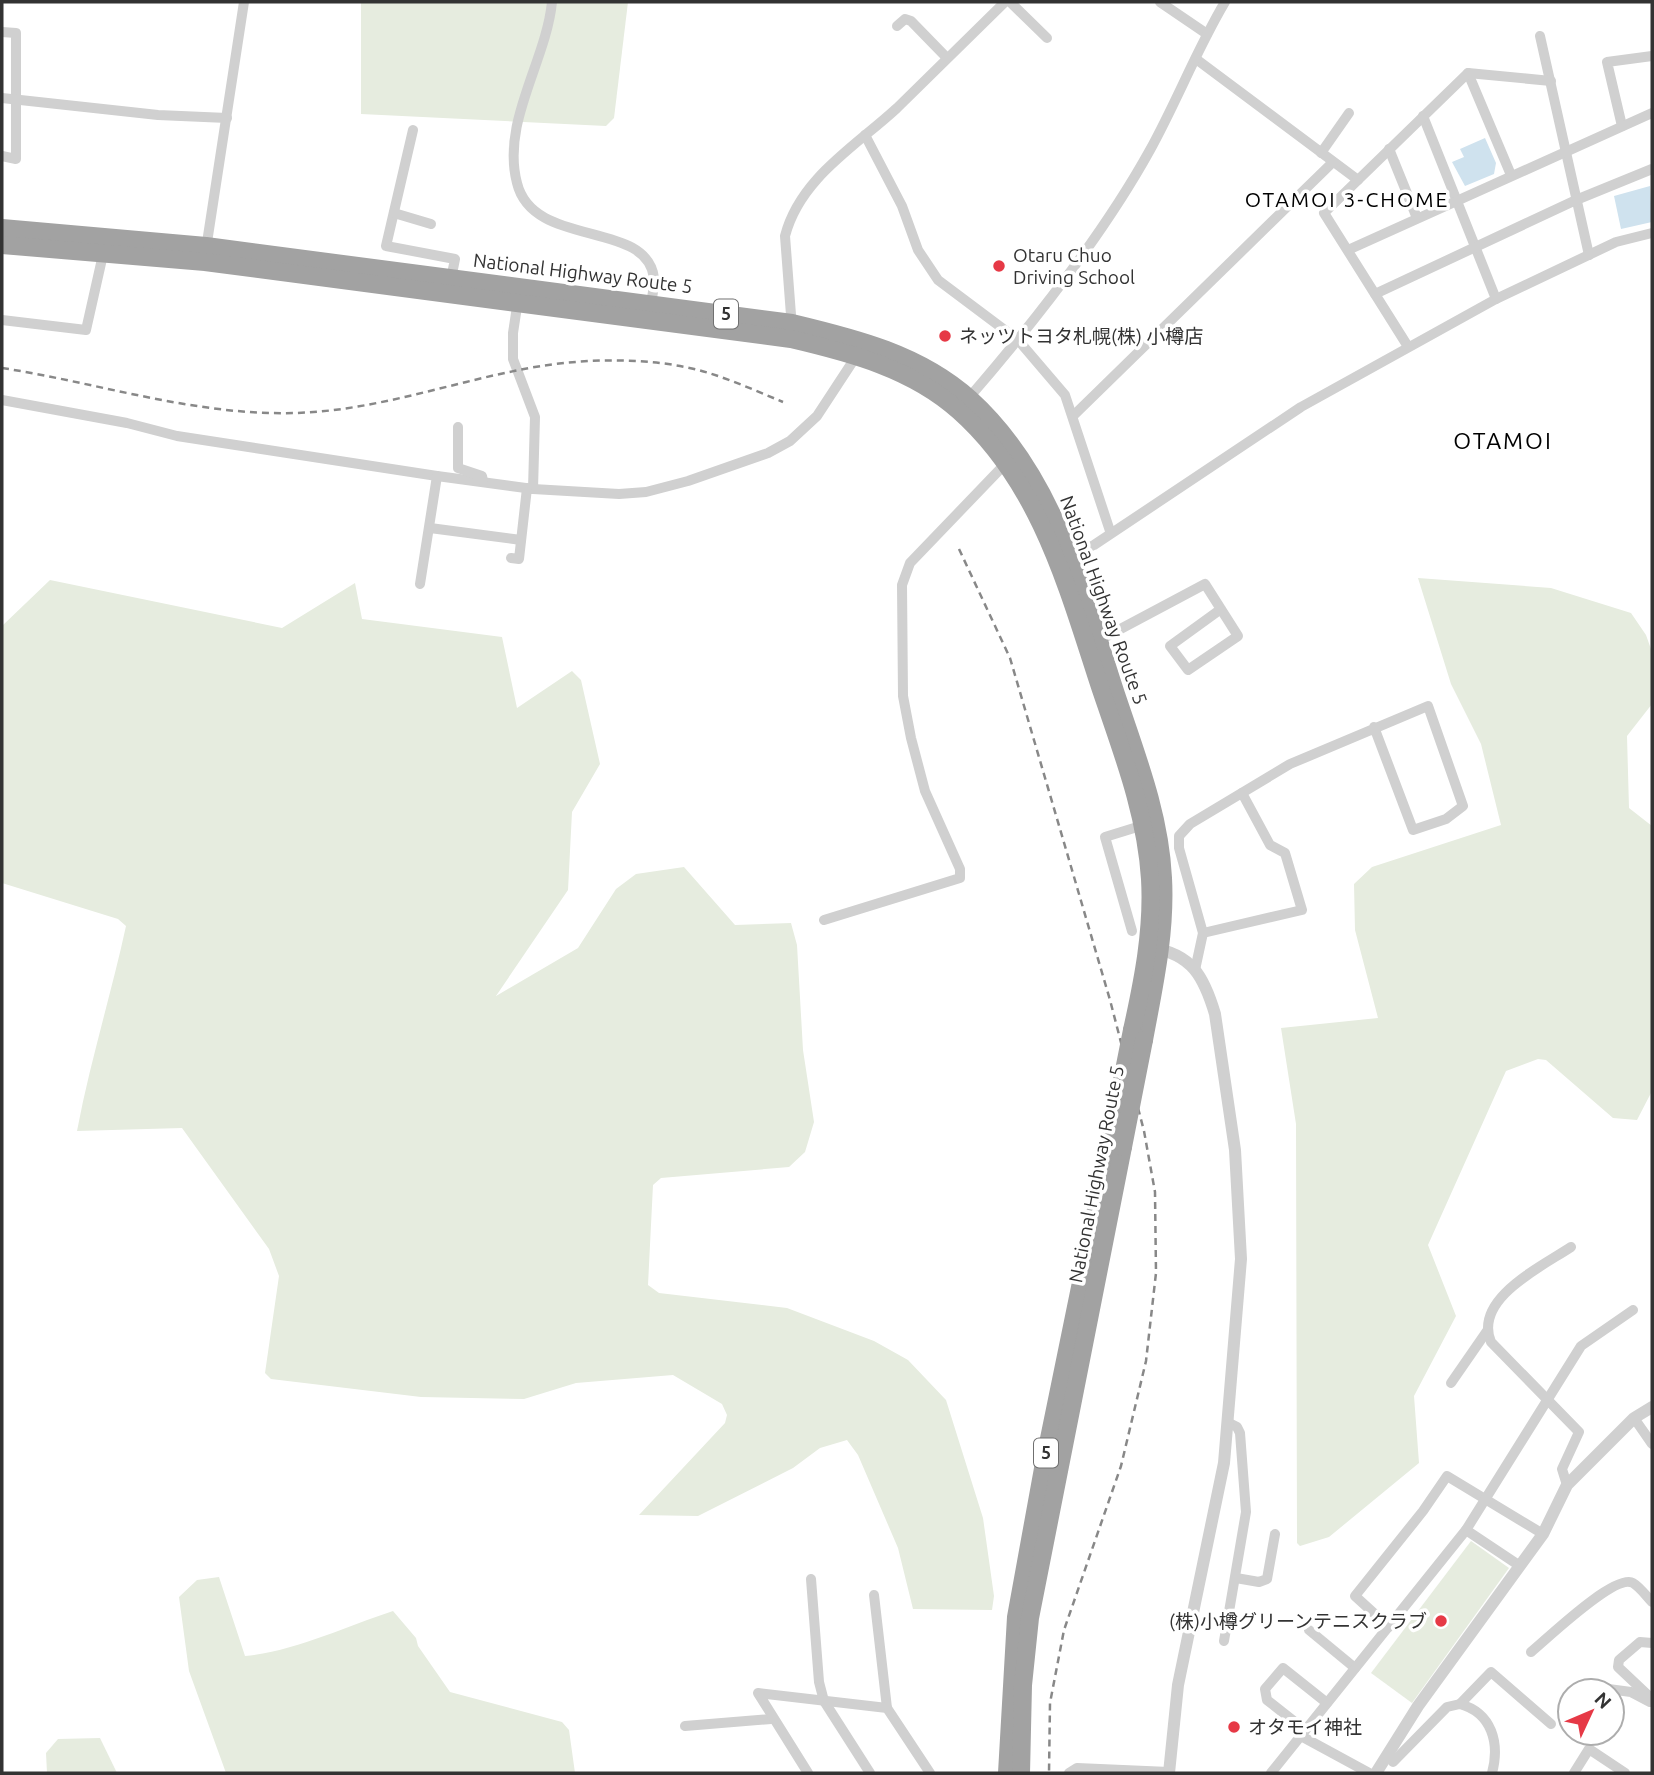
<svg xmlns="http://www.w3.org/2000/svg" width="1654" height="1775" font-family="Ubuntu,'Noto Sans JP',sans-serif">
  <rect width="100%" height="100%" fill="#fff"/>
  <g fill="#e6ecdf">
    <path d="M361 2H628L614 118 606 126 361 114Z"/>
    <path d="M1418 578 1551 588 1631 613 1646 635 1652 652V704L1627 736 1629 808 1652 826V1091L1637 1120 1613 1118 1546 1060 1538 1059 1506 1071 1428 1245 1456 1316 1414 1396 1419 1463 1329 1537 1300 1546 1297 1543 1296 1124 1281 1028 1378 1018 1355 930 1354 884 1372 867 1501 825 1481 744 1451 684Z"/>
    <path d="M50 580 282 628 355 583 362 619 502 637 517 708 572 671 581 680 600 764 572 812 568 890 496 996 578 948 616 889 636 874 684 867 735 925 791 923 797 945 803 1050 814 1122 805 1152 789 1167 661 1178 653 1185 648 1285 659 1293 787 1308 874 1341 908 1360 946 1400 983 1518 994 1596 992 1610 913 1609 898 1548 858 1455 847 1440 820 1448 793 1468 698 1516 639 1515 725 1423 727 1415 722 1404 673 1375 576 1383 524 1399 421 1397 271 1379 265 1373 279 1276 269 1249 182 1128 77 1131C90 1062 111 995 126 926L118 919 2 883V626Z"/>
    <path d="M1471 1541 1509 1568 1412 1703 1371 1673Z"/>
    <path d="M219 1577 245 1656C296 1651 344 1627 393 1611L416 1638 418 1646 450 1692 562 1722 569 1730 575 1773H226L189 1671 179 1597 197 1580Z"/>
    <path d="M100 1738 117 1773H47L46 1753 58 1739Z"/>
  </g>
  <g fill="#cfe2ee">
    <path d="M1485 138 1496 163 1494 174 1465 186 1452 162 1464 157 1460 149Z"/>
    <path d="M1650 186 1652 222 1621 229 1614 196Z"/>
  </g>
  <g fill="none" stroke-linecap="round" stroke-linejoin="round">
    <g stroke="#d0d0d0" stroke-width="10">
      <path d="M552 2C546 62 501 122 517 183 533 249 647 219 654 278 655 287 651 300 650 310"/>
      <path d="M1010 2 1047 38"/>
      <path d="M1160 2 1207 34"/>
      <path d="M897 26 905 19 911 21 947 58"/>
      <path d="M2 32 16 33V159L2 156"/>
      <path d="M1540 36 1589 255"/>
      <path d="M1196 59 1358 180"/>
      <path d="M1468 73 1511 175"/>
      <path d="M2 98 158 115 227 118"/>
      <path d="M1423 116 1496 299"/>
      <path d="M1622 126 1607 62 1652 56"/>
      <path d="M413 130 386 246 455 259 450 284"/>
      <path d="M865 135 902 206 918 250 938 280 1018 340 1065 395 1110 531"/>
      <path d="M1389 149 1417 218"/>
      <path d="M1321 153 1349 113"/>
      <path d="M394 213 431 224"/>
      <path d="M206 249 244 2"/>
      <path d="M1348 250 1652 113"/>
      <path d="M1375 294 1576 200 1652 169"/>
      <path d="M518 300 513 333V359L535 417 533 489"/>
      <path d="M2 320 86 330 104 250"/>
      <path d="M792 328 785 236C800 178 856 146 897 108 933 73 969 37 1005 2"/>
      <path d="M1407 345 1324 213 1468 73 1551 81"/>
      <path d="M2 400 127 423 177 436 437 476 533 489 619 494 646 492 688 481 768 453 790 441 817 416 857 355"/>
      <path d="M967 400C1031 326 1103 235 1150 150 1177 101 1197 49 1225 2"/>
      <path d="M1073 416 1333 162"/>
      <path d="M458 427V468L482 476 483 481"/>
      <path d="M430 528 521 540"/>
      <path d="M1066 557 1094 545 1301 407 1496 299 1616 242 1652 233"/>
      <path d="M511 558 519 559 527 488"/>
      <path d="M420 584 437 476"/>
      <path d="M1096 642 1205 584 1238 636 1188 670 1170 646 1221 609"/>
      <path d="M824 920 960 878V869L925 791 911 738 903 696 902 585 910 563 1007 462"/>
      <path d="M1132 931 1105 837 1147 824"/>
      <path d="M1203 933 1302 910 1285 853 1270 845 1242 793"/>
      <path d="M1195 970 1203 933 1179 848V836L1190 824 1290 764 1428 706 1463 806 1446 819 1413 830 1374 727"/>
      <path d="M1451 1383 1487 1331"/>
      <path d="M1634 1418 1652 1444"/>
      <path d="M1567 1485 1562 1469 1579 1432 1491 1342C1473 1299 1541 1267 1571 1247"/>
      <path d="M1466 1530 1520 1566"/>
      <path d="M1236 1578 1259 1582 1267 1579 1275 1534"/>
      <path d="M811 1579 819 1682 824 1701 870 1773"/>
      <path d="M874 1595 887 1708"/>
      <path d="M1389 1627 1355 1596 1423 1511 1447 1476 1543 1534"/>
      <path d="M1309 1630 1355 1668"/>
      <path d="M1224 1641 1246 1512 1240 1433 1237 1427 1229 1423"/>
      <path d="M1652 1643 1640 1642 1619 1660 1618 1667 1652 1699"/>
      <path d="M1531 1652C1547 1639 1615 1573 1633 1583 1640 1587 1647 1597 1652 1602"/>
      <path d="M1601 1688 1631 1692 1650 1702"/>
      <path d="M1460 1704 1491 1672 1551 1724"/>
      <path d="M685 1726 771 1719"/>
      <path d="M1305 1730 1267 1700 1265 1689 1283 1668 1327 1703"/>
      <path d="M1301 1736 1369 1773"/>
      <path d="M1393 1762 1447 1707 1460 1704C1492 1713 1500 1743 1492 1773"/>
      <path d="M808 1773 758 1693 887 1708 930 1773"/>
      <path d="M1069 1773 1077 1768 1169 1772"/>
      <path d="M1271 1773 1466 1530 1581 1346 1633 1310"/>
      <path d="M1574 1773 1589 1749 1625 1773"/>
    </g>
    <g stroke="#d0d0d0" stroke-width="12">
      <path d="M1152 948C1192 954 1204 977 1215 1014L1235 1150 1241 1259 1224 1463 1178 1685 1169 1773"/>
      <path d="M1376 1773 1418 1706 1543 1534 1567 1485 1634 1418 1652 1407"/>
    </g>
    <g stroke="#a2a2a2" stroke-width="18">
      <path d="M2 228 206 246 792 323C855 338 920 354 970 399 1054 475 1082 590 1116 694 1136 754 1160 814 1163 878 1166 933 1154 986 1144 1040"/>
      <path d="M2 245 205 262 791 339C851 353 912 369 959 411 1041 484 1068 590 1101 690 1122 752 1146 813 1150 879 1153 930 1143 980 1132 1030"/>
      <path d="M1007 1773 1016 1617 1044 1463 1111 1136"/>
      <path d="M1021 1773 1023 1685 1030 1618 1123 1147"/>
    </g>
    <g stroke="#888" stroke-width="2.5" stroke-dasharray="7 5" stroke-linecap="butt">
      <path d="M2 368C99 383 196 416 295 413 370 411 441 386 514 371 574 358 650 355 709 373 734 381 759 392 783 402"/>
      <path d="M959 549 1010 658 1110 1000 1144 1131 1155 1192 1156 1273 1146 1361 1121 1466 1064 1630 1050 1703 1049 1773"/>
    </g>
    <g stroke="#a2a2a2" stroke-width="18">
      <path d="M1111 1136 1132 1030"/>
      <path d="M1123 1147 1144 1040"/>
    </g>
  </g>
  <g fill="#e63946" stroke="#fff" stroke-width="2.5">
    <circle cx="999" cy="266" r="7"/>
    <circle cx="945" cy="336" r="7"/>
    <circle cx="1441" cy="1621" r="7"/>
    <circle cx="1234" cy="1727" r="7"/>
  </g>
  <g text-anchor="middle" stroke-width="7" stroke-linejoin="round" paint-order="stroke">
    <g fill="#fff" stroke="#707070" stroke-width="2">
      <rect x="714" y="299.5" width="24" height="29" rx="5"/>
      <rect x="1034" y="1438.5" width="24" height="29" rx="5"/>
    </g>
    <g font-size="18" font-weight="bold" fill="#333">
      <text x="726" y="320">5</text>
      <text x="1046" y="1459">5</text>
    </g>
    <g font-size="19" fill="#333" stroke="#fff" text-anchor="start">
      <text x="1013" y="262">Otaru Chuo<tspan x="1013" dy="22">Driving School</tspan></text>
      <text x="959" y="343">ネッツトヨタ札幌(株) 小樽店</text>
      <text x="1427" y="1628" text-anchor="end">(株)小樽グリーンテニスクラブ</text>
      <text x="1248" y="1734">オタモイ神社</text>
    </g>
    <g font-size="19" fill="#333" stroke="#fff">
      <text transform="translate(583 273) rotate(7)" y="7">National Highway Route 5</text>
      <text transform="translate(1104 600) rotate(70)" y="7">National Highway Route 5</text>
      <text transform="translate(1096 1174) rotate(-79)" y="7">National Highway Route 5</text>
    </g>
    <g font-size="21" letter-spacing="2" fill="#000" stroke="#fff">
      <text x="1347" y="207">OTAMOI 3-CHOME</text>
    </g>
    <g font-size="23" letter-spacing="2" fill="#000" stroke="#fff">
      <text x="1503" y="449">OTAMOI</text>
    </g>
  </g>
  <rect width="1654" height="1775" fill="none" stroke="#333333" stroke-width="7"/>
  <g transform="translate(1591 1712) rotate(46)"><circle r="33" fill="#ffffff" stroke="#adadad" stroke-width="2"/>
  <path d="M0-5L12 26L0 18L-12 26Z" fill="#e63946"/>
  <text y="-10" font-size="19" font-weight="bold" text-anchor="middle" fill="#333333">N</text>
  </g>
</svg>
